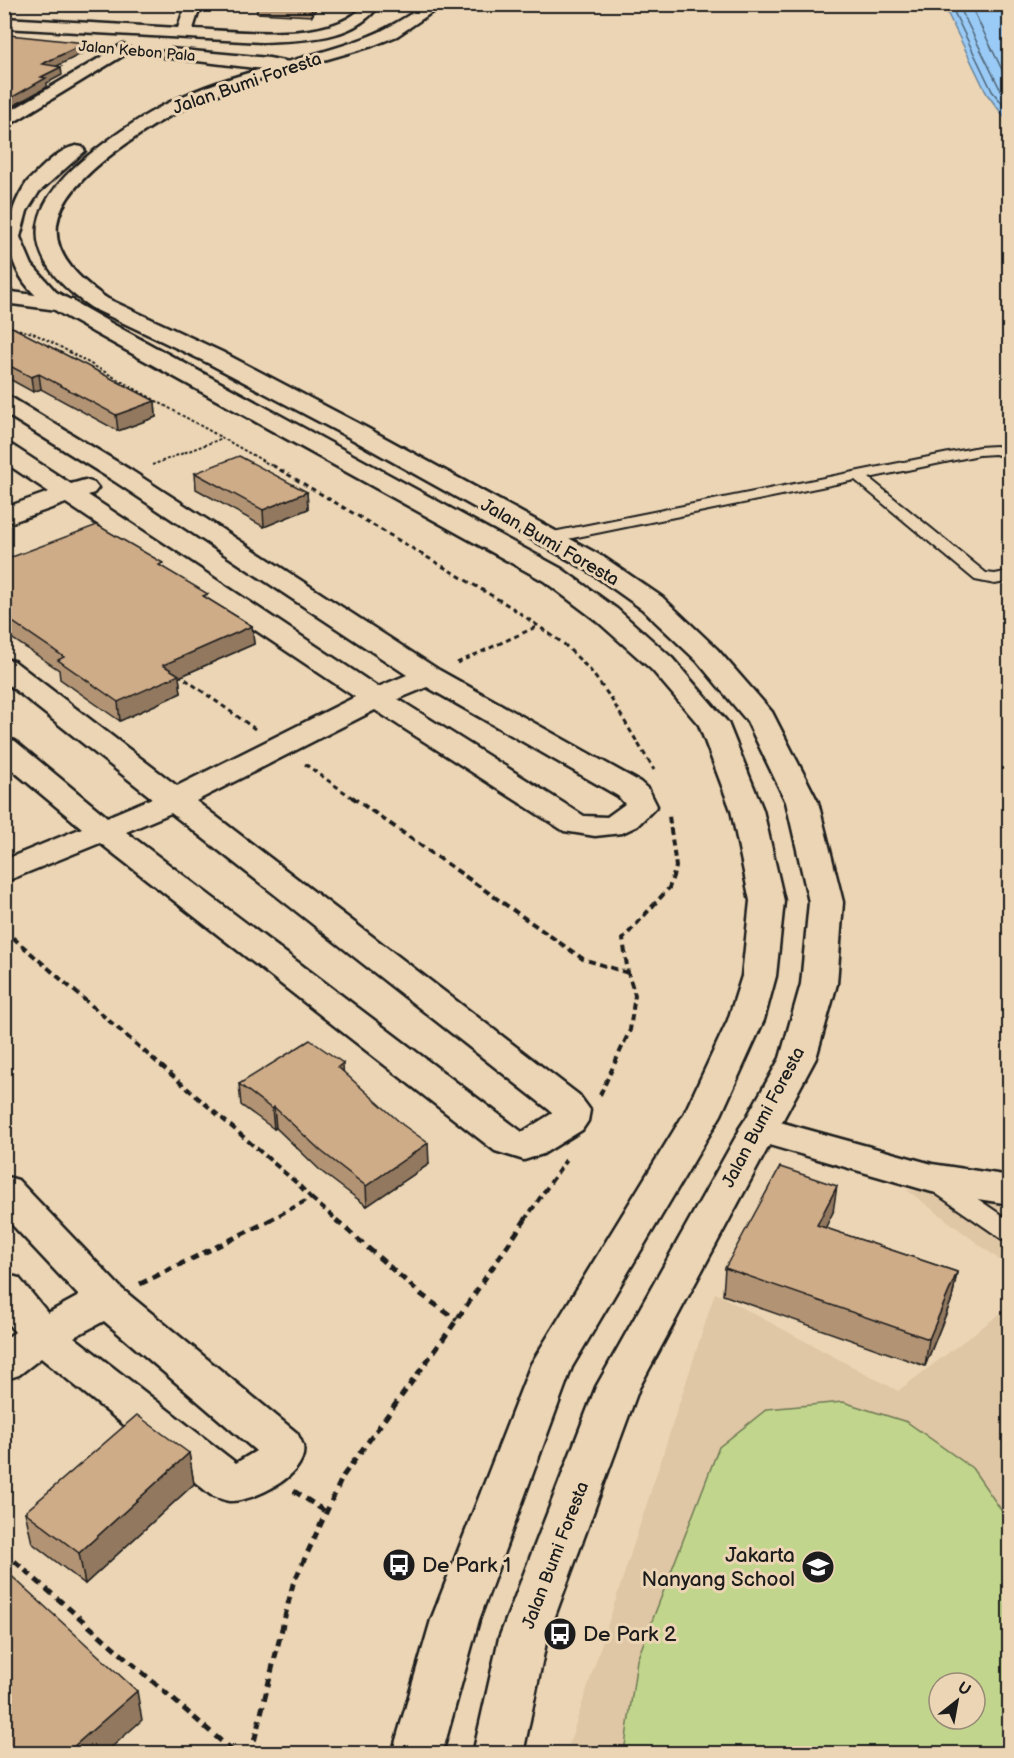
<svg xmlns="http://www.w3.org/2000/svg" width="1014" height="1758" font-family="'Balsamiq Sans',sans-serif">
  <rect width="100%" height="100%" fill="#ebd5b4"/>
  <filter id="ink" filterUnits="userSpaceOnUse"><feTurbulence type="fractalNoise" baseFrequency=".0167" numOctaves="2"/><feDisplacementMap in="SourceGraphic" scale="12" xChannelSelector="R" yChannelSelector="G"/><feConvolveMatrix kernelMatrix="1 2 1 2 8 2 1 2 1" color-interpolation-filters="sRGB"/></filter>
  <g filter="url(#ink)">
    <g fill="#dfc6a4" fill-rule="evenodd">
      <path d="M907 1190 1004 1201 1009 1205V1267Z"/>
      <path d="M715 1293 898 1391 1009 1307V1753L566 1754ZM939 1683H975V1719H939Z"/>
    </g>
    <path fill="#c1d68c" stroke="#6e7954" stroke-width="1.5" fill-rule="evenodd" d="M843 1402 907 1422 972 1468 1004 1514 1009 1753H624L637 1660 719 1447 767 1409ZM939 1683H975V1719H939Z"/>
    <path fill="#9acbf6" stroke="#68859f" stroke-width="1.5" d="M948 5H1009V123L987 94 947 12Z"/>
    <g fill="none" stroke-linecap="round" stroke-linejoin="round">
      <g stroke="#4e6273" stroke-width="1.5">
        <path d="M953 4 954 12 992 91 1010 113"/>
        <path d="M961 4V10L999 87 1010 101"/>
        <path d="M970 4 1010 86"/>
      </g>
      <g stroke="#1c1c1c" stroke-width="4">
        <g id="service">
          <path d="M996 446 1010 449V458L995 454 979 455 869 478 986 573 995 574 1010 571V581L995 584 975 580 855 480 548 543 540 538 548 533 979 447Z"/>
          <path d="M936 1174 944 1176 1010 1221V1242L1002 1239 928 1188 924 1182 928 1176Z"/>
        </g>
      </g>
      <g stroke="#1c1c1c" stroke-width="5">
        <g id="minor">
          <path d="M186 4H201L193 29C238 31 335 44 365 4H380C355 41 303 40 262 42L4 28V18L178 28Z"/>
          <path d="M123 44 131 49 129 52 4 128V115Z"/>
          <path d="M170 49 269 58 294 63 296 67 288 72 164 57 162 54 164 51Z"/>
          <path d="M4 396 12 398 132 471 439 670 640 782 649 790 657 806 637 826 622 833 595 836 564 831 375 710 196 801 579 1095 590 1110 588 1121 582 1130 543 1154 524 1160 495 1151 100 843 4 882V860L82 828 4 763V738L15 741 107 817 152 798 4 681V659L14 661 177 786 355 697 66 503 4 525V508L49 492 4 462V444L13 446 71 484 85 480 94 483 98 488 94 493 88 495 378 687 407 675 114 481 4 413ZM427 687 618 796 625 804 607 817 584 816 398 699ZM171 813 552 1112 551 1114 522 1132 126 832Z"/>
          <path d="M758 1116 932 1164 1010 1176V1204L932 1192 745 1138 739 1129 745 1120Z"/>
          <path d="M4 1176 18 1180 122 1289 297 1433C299 1437 302 1442 303 1446 309 1475 253 1502 229 1501 223 1500 217 1497 211 1495L41 1358 19 1375 4 1380V1340L15 1332 4 1319V1274L19 1278 48 1313 79 1296 4 1216ZM104 1321 256 1451 236 1463 74 1337Z"/>
        </g>
      </g>
      <g stroke="#1c1c1c" stroke-width="5">
        <g id="tertiary">
          <path d="M10 231 17 233 20 237 11 246 4 248V232Z"/>
          <path d="M4 291 65 299 73 300 76 305 73 310 65 311 4 303Z"/>
        </g>
      </g>
      <g stroke="#1c1c1c" stroke-width="5">
        <g id="secondary">
          <path d="M426 4H444L397 36 372 46C312 64 251 79 194 104 166 116 141 133 116 151 50 200 28 246 108 299L222 352 367 428 605 558 662 597 717 649 772 712 818 802 843 902 837 984 816 1058 639 1388 547 1638 523 1754H473L499 1638 596 1387 780 1058 801 984 809 902 786 802 747 721 697 661 642 609 587 570 350 438 206 362 92 308C8 251 29 198 102 145 126 127 151 110 179 98 238 71 302 61 362 39 385 31 405 18 426 4Z"/>
          <path d="M76 146 82 147 85 151 39 192 27 211 20 237 32 265 56 292 109 322 562 569 617 609 672 658 728 723 763 810 784 901 776 976 764 1020 721 1115 572 1367 479 1620 442 1754H392L431 1620 531 1364 684 1114 728 1020 742 976 750 901 731 810 699 725 652 670 597 621 544 581 93 332C77 322 57 313 42 301 2 268 0 220 28 181 42 168 57 150 76 146Z"/>
        </g>
      </g>
      <g stroke="#1c1c1c" stroke-width="2" stroke-dasharray="3 2" stroke-linecap="butt">
        <path d="M4 326 33 333 55 344 274 467"/>
        <path d="M152 465 223 438"/>
      </g>
      <g stroke="#1c1c1c" stroke-width="3" stroke-dasharray="5 4" stroke-linecap="butt">
        <path d="M272 465 511 607 564 644 590 670 610 697 654 770"/>
        <path d="M4 551 15 559"/>
        <path d="M457 663 538 626"/>
        <path d="M178 674 255 729"/>
        <path d="M305 764 354 799"/>
      </g>
      <g stroke="#1c1c1c" stroke-width="4" stroke-dasharray="7 4.5" stroke-linecap="butt">
        <path d="M352 797 583 959 628 973"/>
        <path d="M4 930 299 1185 311 1198 268 1221"/>
        <path d="M600 1095 630 1030 635 995 628 973 623 939 669 888 676 867 669 816"/>
        <path d="M311 1198 338 1221"/>
        <path d="M524 1221 566 1160"/>
      </g>
      <g stroke="#1c1c1c" stroke-width="5" stroke-dasharray="8 6" stroke-linecap="butt">
        <path d="M336 1220 422 1295 457 1320"/>
        <path d="M140 1284 271 1220"/>
        <path d="M294 1491 326 1512"/>
        <path d="M4 1552 236 1754"/>
        <path d="M251 1754 293 1584 343 1476 449 1331 525 1220"/>
      </g>
      <use href="#service" fill="#ebd5b4" fill-rule="evenodd"/>
      <use href="#minor" fill="#ebd5b4" fill-rule="evenodd"/>
      <use href="#tertiary" fill="#ebd5b4" fill-rule="evenodd"/>
      <use href="#secondary" fill="#ebd5b4" fill-rule="evenodd"/>
    </g>
    <g fill="#b29475" stroke="#1c1c1c" stroke-width="1.5">
      <path d="M67 4H157V8L68 11Z"/>
      <path d="M256 4H318L312 16 257 13Z"/>
      <path d="M4 329 155 401 156 417 118 431 41 389 33 392 4 376Z"/>
      <path d="M195 473 307 492 308 509 264 527 196 489Z"/>
      <path d="M4 560 163 568 208 599 252 626 254 644 179 677 181 693 120 721 60 679 59 670 4 633Z"/>
      <path d="M343 1072 429 1164 367 1206 322 1172 276 1128 274 1129 241 1105 239 1084Z"/>
      <path d="M833 1212 825 1228 957 1272 952 1299 925 1366 723 1295 725 1268Z"/>
      <path d="M189 1453 194 1484 85 1584 32 1543 25 1512Z"/>
    </g>
    <g fill="#91785f" stroke="#1c1c1c" stroke-width="1.5">
      <path d="M312 4H318L312 16 311 5Z"/>
      <path d="M86 43 87 51 43 73 42 64Z"/>
      <path d="M61 67 62 75 47 83V87L4 111V102L41 77Z"/>
      <path d="M39 374 41 389 33 392 31 377Z"/>
      <path d="M155 401 156 417 118 431 116 415Z"/>
      <path d="M307 492 308 509 264 527 263 510Z"/>
      <path d="M252 626 254 644 179 677 181 693 120 721 118 702 163 665Z"/>
      <path d="M343 1063 344 1084 338 1067Z"/>
      <path d="M274 1107 276 1128 274 1129 272 1109Z"/>
      <path d="M428 1143 429 1164 367 1206 366 1186Z"/>
      <path d="M837 1186 833 1212 814 1252 817 1225Z"/>
      <path d="M957 1272 952 1299 925 1366 929 1339Z"/>
      <path d="M189 1453 194 1484 85 1584 79 1553Z"/>
      <path d="M137 1691 142 1720 104 1754H65Z"/>
    </g>
    <g fill="#cfac88" stroke="#1c1c1c" stroke-width="1.5">
      <path d="M9 35 86 43 42 64 61 67 41 77 46 78 4 102V38Z"/>
      <path d="M12 327 155 401 116 415 39 374 31 377 4 363V329Z"/>
      <path d="M239 456 307 492 263 510 195 473Z"/>
      <path d="M97 525 163 563 159 565 208 594 203 596 252 626 163 665 179 675 118 702 58 660 64 657 4 616V560Z"/>
      <path d="M310 1040 343 1063 338 1067 403 1125 428 1143 366 1186 321 1151 274 1107 272 1109 239 1084Z"/>
      <path d="M780 1167 837 1186 817 1225 957 1272 929 1339 725 1268Z"/>
      <path d="M137 1415 189 1453 79 1553 25 1512Z"/>
      <path d="M4 1569 137 1691 65 1754H4Z"/>
    </g>
  </g>
  <defs>
    <g id="bus-disc" transform="scale(1.725)"><circle r="9.5" fill="#1c1c1c" stroke="#ebd5b4"/><path d="M-5-6H5V4H4V6H2V4H-2V6H-4V4H-5ZM-3.5-4V0h7V-4ZM-3.5 1.2v1.5H-2V1.2ZM2 1.2v1.5H3.5V1.2Z" fill="#fff"/></g>
    <g id="school-disc" transform="scale(1.725)"><circle r="9.5" fill="#1c1c1c" stroke="#ebd5b4"/><path d="M0-5L7-2L0 1L-7-2ZM-4 1L0 2.5L4 1V4Q0 6-4 4Z" fill="#fff"/></g>
  </defs>
  <g fill-rule="evenodd">
    <use href="#bus-disc" x="399" y="1565"/>
    <use href="#school-disc" x="818" y="1567"/>
    <use href="#bus-disc" x="560" y="1634"/>
  </g>
  <g text-anchor="middle" stroke-width="6" stroke-linejoin="round" paint-order="stroke">
    <g font-size="15" fill="#1c1c1c" stroke="#ebd5b4">
      <text transform="translate(137 51) rotate(5)" y="5">Jalan Kebon Pala</text>
    </g>
    <g font-size="18" fill="#1c1c1c" stroke="#ebd5b4">
      <text transform="translate(247 83) rotate(-19)" y="6">Jalan Bumi Foresta</text>
      <text transform="translate(550 542) rotate(30)" y="6">Jalan Bumi Foresta</text>
      <text transform="translate(763 1117) rotate(-62)" y="6">Jalan Bumi Foresta</text>
      <text transform="translate(555 1555) rotate(-69)" y="6">Jalan Bumi Foresta</text>
    </g>
    <g font-size="21" fill="#1c1c1c" stroke="#ebd5b4" text-anchor="start">
      <text x="795" y="1562" text-anchor="end">Jakarta<tspan x="795" dy="24">Nanyang School</tspan></text>
      <text x="422" y="1572">De Park 1</text>
      <text x="583" y="1641">De Park 2</text>
    </g>
  </g>
  <rect width="1014" height="1758" fill="none" stroke="#ebd5b4" stroke-width="24"/>
  <rect x="12" y="12" width="990" height="1734" fill="none" stroke="#1c1c1c" stroke-width="2" filter="url(#ink)"/>
  <g transform="translate(957 1701) rotate(31)"><circle r="28" fill="#ebd5b4" stroke="#988b77" stroke-width="1.5"/>
  <path d="M0-4.5L10 22L0 15L-10 22Z" fill="#1c1c1c"/>
  <text y="-9" font-size="16" font-weight="bold" text-anchor="middle" fill="#1c1c1c">U</text>
  </g>
</svg>
